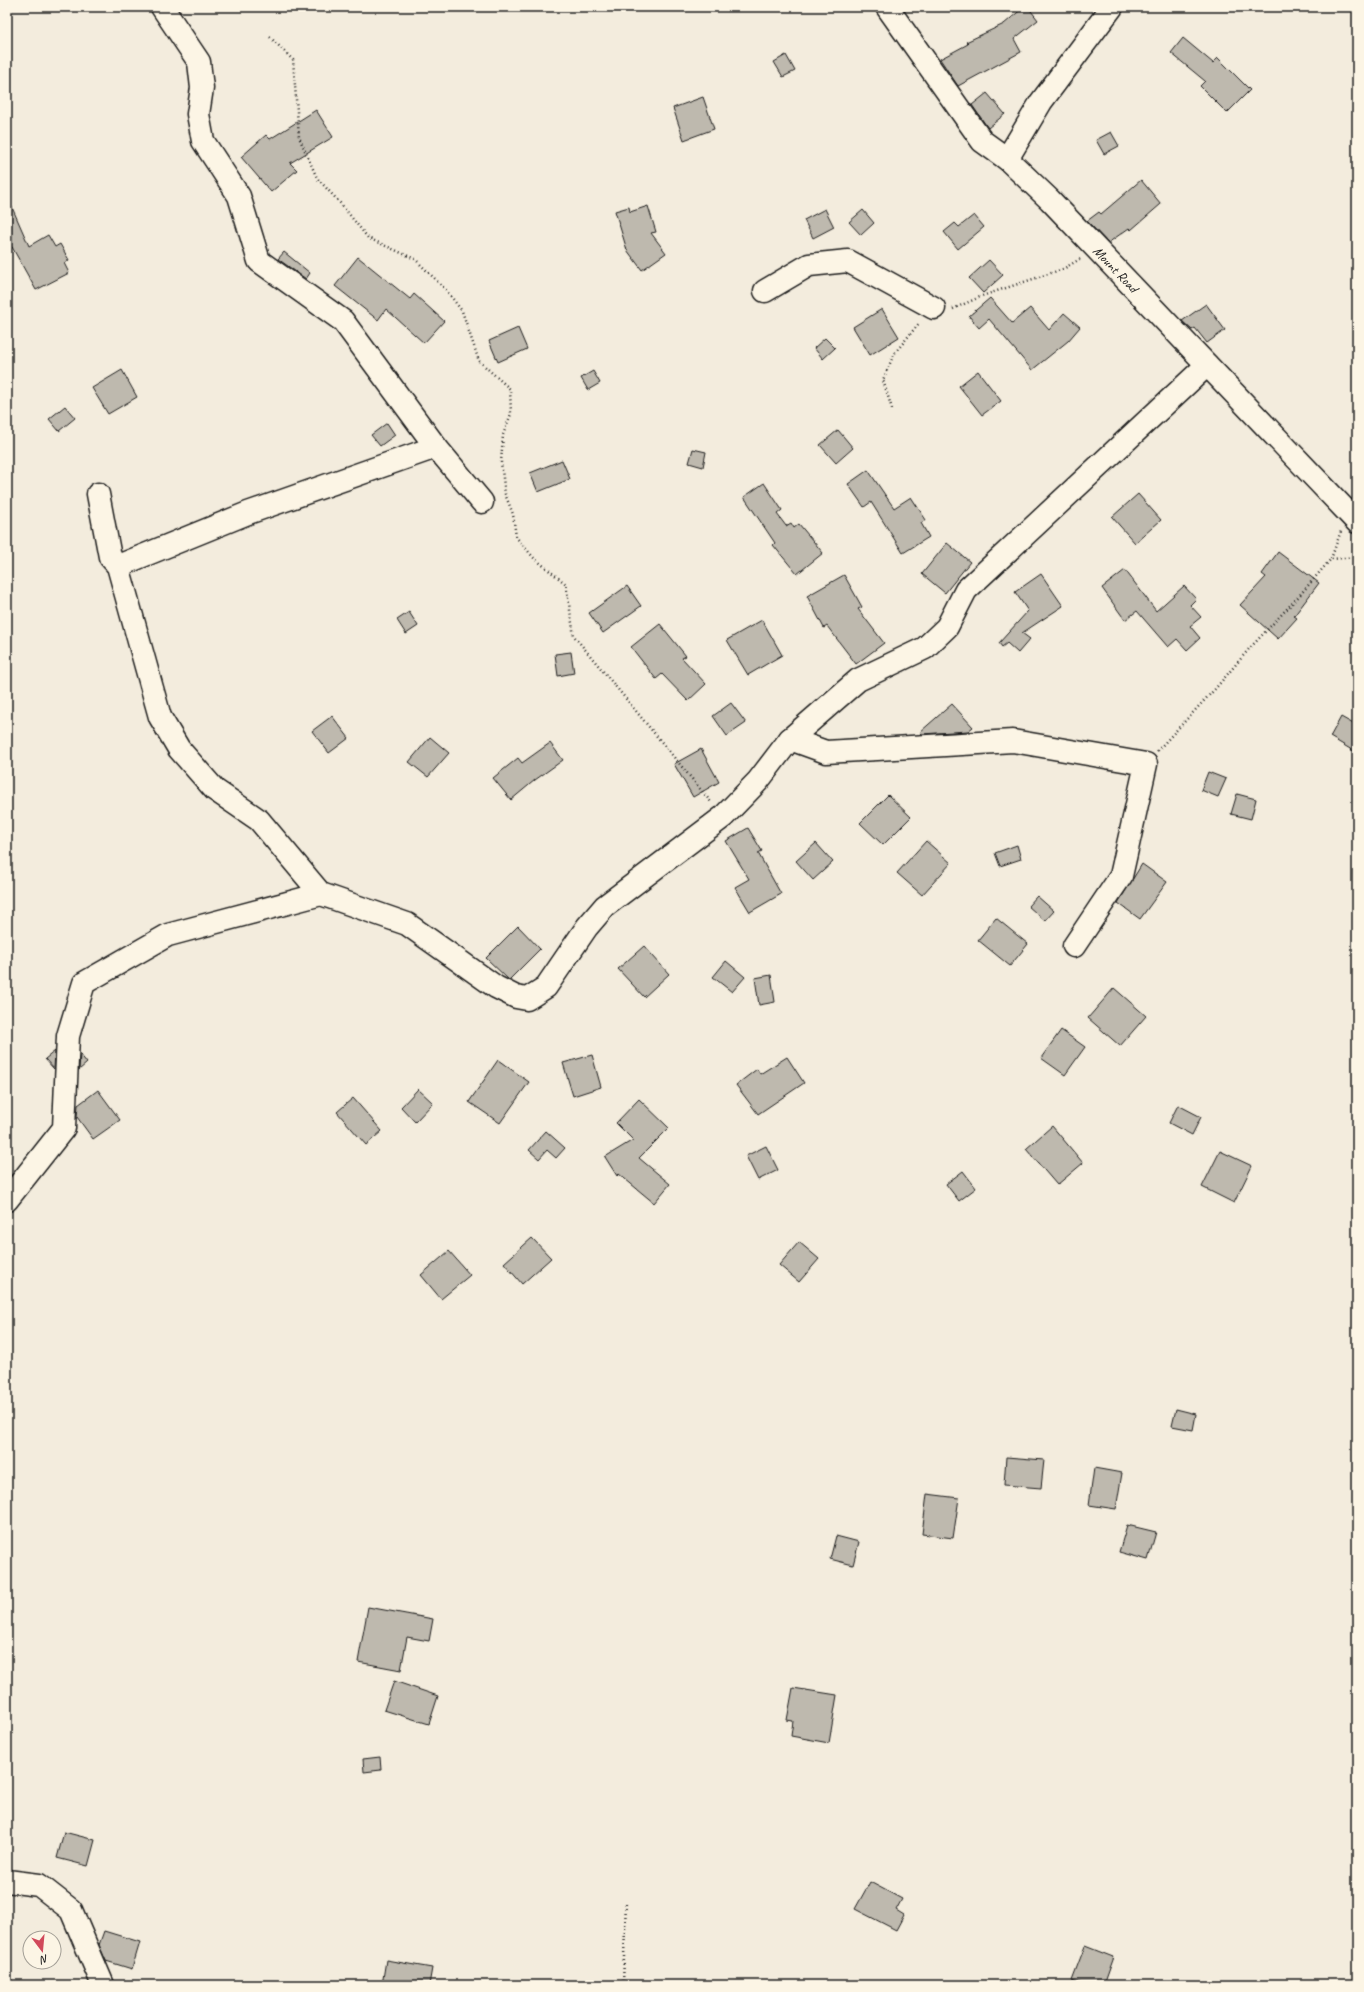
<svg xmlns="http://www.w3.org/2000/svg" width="1364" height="1992" font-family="Caveat,sans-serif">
  <rect width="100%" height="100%" fill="#f3ecdd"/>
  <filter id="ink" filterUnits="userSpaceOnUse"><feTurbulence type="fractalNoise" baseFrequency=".025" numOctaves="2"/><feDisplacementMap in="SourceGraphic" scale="8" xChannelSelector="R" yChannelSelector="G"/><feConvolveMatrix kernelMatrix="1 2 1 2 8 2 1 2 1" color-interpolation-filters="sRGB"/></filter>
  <g filter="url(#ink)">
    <g fill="#beb9ae" stroke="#1c1c1c">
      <path d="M1024 7H1028L1038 20 1014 39 1021 52 958 86 940 59 968 44 966 42 1004 24Z"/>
      <path d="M1183 38 1213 63 1218 58 1250 90 1227 113 1200 86 1205 81 1171 53Z"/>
      <path d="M786 55 795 71 783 77 774 62Z"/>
      <path d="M987 93 1005 114 988 128 972 105Z"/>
      <path d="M703 97 714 129 684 140 673 108Z"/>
      <path d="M316 110 333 137 290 163 297 170 271 192 241 157 266 135 270 139Z"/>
      <path d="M1111 132 1119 146 1104 154 1096 140Z"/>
      <path d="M1141 180 1161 204 1131 230 1129 228 1108 243 1087 221 1099 212 1101 214Z"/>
      <path d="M7 196 29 246 48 235 55 247 60 244 69 260 64 263 69 273 36 290 12 247 7 249Z"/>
      <path d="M648 206 656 232 651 233 666 253 642 270 627 250 615 211 629 207 630 212Z"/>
      <path d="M825 209 834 227 813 238 804 220Z"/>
      <path d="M863 210 874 223 861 235 849 222Z"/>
      <path d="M974 215 984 227 958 249 944 232 955 223 959 227Z"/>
      <path d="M284 252 310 273 306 279 278 259Z"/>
      <path d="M358 257 410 299 414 294 444 321 424 343 386 309 378 320 335 286Z"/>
      <path d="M989 260 1003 275 983 293 969 278Z"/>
      <path d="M990 298 1012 323 1030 308 1049 330 1064 313 1080 327 1068 341 1032 370 989 319 979 328 969 316Z"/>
      <path d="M1206 304 1225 330 1207 343 1195 328 1192 330 1182 321Z"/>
      <path d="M882 309 899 337 870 355 853 327Z"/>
      <path d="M518 328 527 349 498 362 489 341Z"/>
      <path d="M825 338 835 348 823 359 814 348Z"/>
      <path d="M122 370 137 397 108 414 92 388Z"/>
      <path d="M593 371 600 383 588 390 581 378Z"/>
      <path d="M978 371 1001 401 982 415 959 386Z"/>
      <path d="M65 406 75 418 59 431 49 419Z"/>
      <path d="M387 423 395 435 380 446 371 435Z"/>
      <path d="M838 430 853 448 836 463 820 445Z"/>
      <path d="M693 449 706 452 703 467 689 463Z"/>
      <path d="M562 460 570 479 538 492 530 473Z"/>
      <path d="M868 470 894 508 911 497 926 520 921 523 929 537 903 553 871 502 864 507 848 484Z"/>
      <path d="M764 483 782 510 777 514 786 526 791 523 794 528 799 524 823 553 797 574 773 545 775 543 744 497Z"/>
      <path d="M1138 494 1161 520 1135 543 1112 517Z"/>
      <path d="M947 543 970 562 945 593 922 574Z"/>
      <path d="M1278 552 1319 583 1294 616 1297 618 1278 639 1240 605 1266 577 1262 574Z"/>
      <path d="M1125 570 1156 611 1184 586 1196 599 1190 605 1201 617 1190 626 1200 638 1187 650 1177 639 1168 647 1137 611 1125 620 1102 588Z"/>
      <path d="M1041 574 1063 606 1022 633 1030 639 1018 653 1007 643 1002 647 999 643 1028 611 1015 592Z"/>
      <path d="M844 575 862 607 858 609 884 643 856 664 827 626 824 628 807 596Z"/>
      <path d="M627 586 641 606 603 633 589 613Z"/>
      <path d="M409 612 418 626 406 634 397 620Z"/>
      <path d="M762 620 782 655 748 675 727 640Z"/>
      <path d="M660 624 686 656 682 658 706 684 688 701 662 674 656 679 631 647Z"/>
      <path d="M571 652 574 673 558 676 555 654Z"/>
      <path d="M731 703 746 723 727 736 713 716Z"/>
      <path d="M952 704 973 727 968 731 922 734 920 732Z"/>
      <path d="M332 716 349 738 329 753 312 731Z"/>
      <path d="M1341 717 1357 726V753L1330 737Z"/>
      <path d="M430 737 449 753 428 777 409 762Z"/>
      <path d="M550 743 563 760 535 780 511 800 493 778 518 758 522 763Z"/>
      <path d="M701 749 719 782 693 797 674 764Z"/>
      <path d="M1208 772 1226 779 1218 797 1201 790Z"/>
      <path d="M1237 794 1256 799 1251 819 1231 814Z"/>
      <path d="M888 795 911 817 883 845 860 823Z"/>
      <path d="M748 828 762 851 758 853 781 894 750 912 735 887 749 879 726 841Z"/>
      <path d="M926 841 951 863 922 895 897 873Z"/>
      <path d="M816 843 833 862 813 880 796 861Z"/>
      <path d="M1017 845 1021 859 1000 866 995 853Z"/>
      <path d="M1142 864 1167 882 1140 919 1118 903Z"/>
      <path d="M1037 896 1054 911 1045 921 1028 906Z"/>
      <path d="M996 918 1028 944 1010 966 978 940Z"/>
      <path d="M518 926 540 949 509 980 486 958Z"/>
      <path d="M644 946 669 974 644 997 618 969Z"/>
      <path d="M726 961 745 977 732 992 713 977Z"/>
      <path d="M771 975 775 1002 759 1005 755 978Z"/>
      <path d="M1114 988 1146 1016 1120 1046 1088 1018Z"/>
      <path d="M1061 1030 1085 1047 1065 1075 1041 1058Z"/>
      <path d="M55 1051 54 1069 45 1059Z"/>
      <path d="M80 1054 87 1063 79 1070Z"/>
      <path d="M592 1055 601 1087 573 1096 563 1063Z"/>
      <path d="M787 1057 804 1083 758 1114 736 1085 757 1069 760 1074Z"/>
      <path d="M498 1060 529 1082 500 1123 469 1102Z"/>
      <path d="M418 1089 433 1103 415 1122 401 1107Z"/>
      <path d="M98 1090 120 1120 93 1139 77 1117 78 1105Z"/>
      <path d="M353 1098 382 1131 366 1145 337 1112Z"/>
      <path d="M639 1099 669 1128 639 1158 670 1184 654 1203 619 1174 617 1176 605 1157 633 1140 616 1123Z"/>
      <path d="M1178 1105 1201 1117 1192 1135 1169 1123Z"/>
      <path d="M1052 1126 1083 1163 1057 1185 1026 1149Z"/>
      <path d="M546 1131 565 1148 556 1158 547 1150 539 1159 529 1150Z"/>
      <path d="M766 1146 778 1170 758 1180 746 1156Z"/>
      <path d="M1220 1151 1252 1166 1234 1203 1202 1187Z"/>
      <path d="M963 1171 976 1188 959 1201 946 1184Z"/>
      <path d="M532 1238 551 1258 522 1284 504 1263Z"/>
      <path d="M799 1242 819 1259 799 1282 779 1265Z"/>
      <path d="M449 1251 470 1275 441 1299 421 1275Z"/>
      <path d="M1176 1409 1196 1414 1193 1430 1172 1426Z"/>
      <path d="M1006 1457 1044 1460 1041 1488 1004 1485Z"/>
      <path d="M1094 1468 1122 1473 1116 1509 1089 1505Z"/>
      <path d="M927 1494 959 1498 953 1538 922 1534Z"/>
      <path d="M1127 1525 1156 1532 1148 1560 1119 1552Z"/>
      <path d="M836 1536 859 1542 853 1565 830 1559Z"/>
      <path d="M368 1607 433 1619 429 1641 407 1637 401 1670 358 1662Z"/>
      <path d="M394 1681 438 1696 429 1724 384 1710Z"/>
      <path d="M793 1688 837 1695 829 1743 791 1736 793 1721 787 1720Z"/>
      <path d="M380 1757 381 1770 364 1772 363 1759Z"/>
      <path d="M64 1832 95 1840 88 1866 57 1858Z"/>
      <path d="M870 1882 902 1899 896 1910 904 1915 896 1930 855 1909Z"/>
      <path d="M104 1931 140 1942 132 1969 106 1961 99 1945Z"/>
      <path d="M1085 1946 1113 1957 1103 1985H1085L1072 1980Z"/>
      <path d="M386 1960 432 1968 429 1985H382Z"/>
    </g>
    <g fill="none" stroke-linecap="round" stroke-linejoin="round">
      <g stroke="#1c1c1c" stroke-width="25">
        <g id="minor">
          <path d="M162 7 199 62 202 88 198 114 203 141 239 196 259 261 343 321 436 447 482 502"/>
          <path id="s1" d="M887 7 982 141 1007 159 1050 200 1357 522"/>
          <path d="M1007 159 1041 102 1112 7"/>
          <path d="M765 291 809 265 848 261 934 308"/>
          <path d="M98 494 110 557 118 566 160 717 179 749 215 790 259 820 321 894 407 924 496 987 516 997 527 999 546 987 587 927 605 906 723 817 758 781 790 739 858 680 925 648 947 627 966 590 1207 365"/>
          <path d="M118 566 248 513 436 447"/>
          <path d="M790 739 826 752 1013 741 1146 764 1121 876 1074 946"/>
          <path d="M7 1200 64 1128 68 1036 84 983 168 935 321 894"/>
          <path d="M7 1881 39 1885 71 1910 103 1985"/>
        </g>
      </g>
      <g stroke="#1c1c1c" stroke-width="2.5" stroke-dasharray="1 3" stroke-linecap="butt">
        <path d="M270 37 293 60 299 137 317 178 341 204 368 238 415 259 446 290 462 311 479 361 510 389 511 414 503 435 501 462 505 494 513 514 516 537 534 558 566 584 574 636 711 802"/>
        <path d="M953 309 982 296 1063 269 1080 259"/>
        <path d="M892 409 883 380 894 354 920 322"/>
        <path d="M1331 559 1341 531"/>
        <path d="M1157 751 1215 689 1249 649 1299 596 1331 559 1357 557"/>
        <path d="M623 1985 626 1901"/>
      </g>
      <use href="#minor" stroke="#fcf5e5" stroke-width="22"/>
    </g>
  </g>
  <g text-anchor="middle" stroke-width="3.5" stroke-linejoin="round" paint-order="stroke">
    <g font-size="14" fill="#1c1c1c" stroke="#fcf5e5">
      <text dy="5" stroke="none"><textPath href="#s1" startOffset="350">Mount Road</textPath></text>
    </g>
  </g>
  <rect width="1364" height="1992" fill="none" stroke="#fcf5e5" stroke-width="24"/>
  <rect x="12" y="12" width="1340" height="1968" fill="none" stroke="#1c1c1c" stroke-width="1.5" filter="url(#ink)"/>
  <g transform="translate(42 1950) rotate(164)"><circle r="19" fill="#fcf5e5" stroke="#a29e95"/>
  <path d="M0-3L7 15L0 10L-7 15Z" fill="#d1495b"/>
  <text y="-6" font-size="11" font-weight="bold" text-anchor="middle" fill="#1c1c1c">N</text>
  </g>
</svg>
